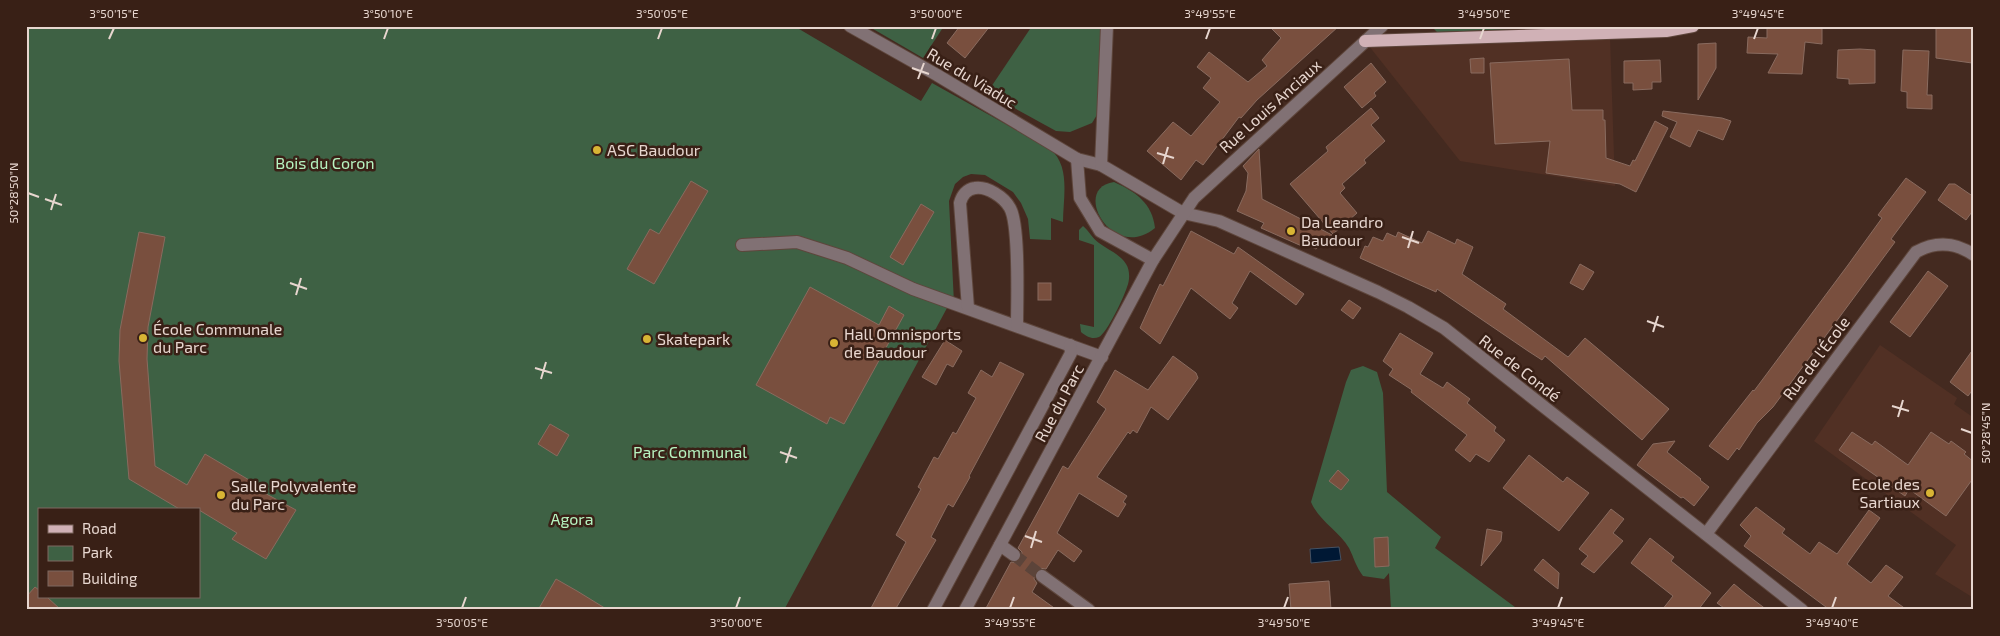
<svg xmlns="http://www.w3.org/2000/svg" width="2000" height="636" font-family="'Exo 2',sans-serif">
  <rect width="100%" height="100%" fill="#442a20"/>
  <g fill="#513024">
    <path d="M1610 37 1615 186 1460 161 1369 46Z"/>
    <path d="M1880 345 1957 398 1954 404 1974 418V592L1972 597 1935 574 1956 545 1814 441Z"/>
  </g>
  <g fill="#3e6144" fill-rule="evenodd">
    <path d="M26 26H794L921 101 932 83 1050 149C1071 166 1063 198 1063 222L1051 218V240L1030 239 1028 219 1021 203 1013 192 985 175 971 174 963 177 955 184 949 201 954 303 947 308 784 610H26ZM39 510H199V597H39Z"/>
    <path d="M868 26H944L923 58Z"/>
    <path d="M1032 26H1105L1100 110 1092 123 1070 132 1056 131 987 93Z"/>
    <path d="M1431 26H1596L1437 32Z"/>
    <path d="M1114 182C1136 192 1152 203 1155 228 1113 263 1070 188 1114 182Z"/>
    <path d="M1083 226C1089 231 1092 238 1099 243 1108 250 1120 254 1126 264 1130 270 1130 280 1127 287 1124 297 1107 333 1099 337 1092 340 1086 336 1081 332L1080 324 1094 327V245L1079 240V230Z"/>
    <path d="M1363 366 1377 372 1383 393 1387 492 1441 537 1435 548 1519 610H1391L1389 573 1384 579 1363 576C1356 567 1354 558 1349 548 1339 531 1319 521 1311 502L1346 382 1351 370Z"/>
  </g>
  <path fill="#001834" stroke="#455162" d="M1339 547 1341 560 1311 563 1310 549Z"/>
  <g fill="#794f3e" stroke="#896b5f">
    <path d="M960 26H990L965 58 947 43Z"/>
    <path d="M1269 26H1339L1257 100 1241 118 1239 117 1203 165 1196 160 1181 180 1147 151 1173 122 1191 136 1220 102 1203 88 1211 78 1197 67 1209 52 1248 82 1267 66 1262 60 1281 38Z"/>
    <path d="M1767 26H1822V44L1805 42 1802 74 1768 73 1778 54 1747 53 1748 37 1767 38Z"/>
    <path d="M1936 26H1974L1972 63 1936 58Z"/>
    <path d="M1716 43V68L1698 100V44Z"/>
    <path d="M1860 49 1875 50V83L1849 84V79L1837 78 1838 50Z"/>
    <path d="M1903 50 1929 51 1927 95H1932V109L1907 108V92L1901 91Z"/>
    <path d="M1484 58V73H1471L1470 59Z"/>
    <path d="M1569 59 1572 110H1603V120H1605L1606 158 1630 166 1633 160 1635 161 1655 121 1668 128 1636 192 1620 184 1546 173 1550 141 1495 144 1490 63Z"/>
    <path d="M1660 60 1661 82H1652V89L1633 90V83H1624V61Z"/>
    <path d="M1371 63 1386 82 1374 93 1376 96 1362 108 1344 87Z"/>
    <path d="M1371 108 1379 118 1371 125 1385 141 1364 160 1366 163 1342 184 1345 188 1340 193 1357 213 1333 234 1290 184 1328 151 1326 147Z"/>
    <path d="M1663 111 1722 118 1731 121 1723 140 1698 130 1690 147 1670 137 1677 122 1662 116Z"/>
    <path d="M1259 149 1262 199 1332 235 1316 249 1306 244 1304 247 1261 228 1264 223 1237 211 1246 191 1248 173 1243 166Z"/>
    <path d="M1906 178 1926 192 1891 239 1895 242 1773 407 1757 423 1739 450 1737 448 1728 460 1709 446 1753 390 1754 391 1848 265 1882 218 1878 215Z"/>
    <path d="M691 181 708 191 654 284 627 269 650 229 659 234Z"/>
    <path d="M1949 184H1955L1974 197V209L1966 220 1938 200Z"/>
    <path d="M921 204 934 212 903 265 890 257Z"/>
    <path d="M1191 231 1234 254 1238 247 1304 294 1296 305 1250 271 1232 303 1238 308 1230 319 1191 288 1160 344 1140 328 1160 284 1163 286Z"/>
    <path d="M1428 231 1455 244 1457 239 1473 247 1462 274 1506 304 1503 309 1568 357 1585 338 1669 409 1642 440 1545 356 1542 360 1528 351 1437 289 1436 292 1360 258 1365 246 1368 247 1373 237 1383 241 1387 233 1396 237 1398 232 1422 243Z"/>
    <path d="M139 232 165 237 148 327 147 359 155 466 187 485 205 454 261 487 259 490 296 510 266 559 232 539 237 533 199 510H181L129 479 119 361 120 330Z"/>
    <path d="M1580 264 1594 272 1583 290 1570 283Z"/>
    <path d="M1928 271 1948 286 1910 337 1890 322Z"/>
    <rect x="1038" y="283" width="13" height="17"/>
    <path d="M810 287 879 325 889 306 904 315 844 424 830 417 827 424 756 385Z"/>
    <path d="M1349 300 1361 308 1353 319 1341 310Z"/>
    <path d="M1400 333 1433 353 1420 374 1443 388 1447 382 1470 399 1467 403 1496 427 1494 431 1505 440 1489 462 1476 454 1470 462 1455 450 1467 435 1411 392 1412 390 1389 375 1393 369 1383 361Z"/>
    <path d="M945 340 962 351 953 367 947 364 936 385 922 377Z"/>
    <path d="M1974 348V388L1968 396 1950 382Z"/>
    <path d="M1173 356 1196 373 1198 378 1168 420 1151 407 1137 433 1133 430 1130 434 1128 432 1097 477 1127 496 1123 502 1126 504 1118 517 1079 493 1057 533 1082 551 1074 562 1058 550 1046 569 1039 568 1035 572 1034 579 1037 583 1032 592 1057 610H985L1011 562 1017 563 1021 559 1022 552 1018 548 1063 466 1068 469 1106 409 1097 402 1115 370 1148 390Z"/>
    <path d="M1000 362 1024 374 969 476 970 477 953 507 948 504 931 537 936 540 895 610H870L906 542 896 535 921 489 918 487 934 457 938 459 953 432 956 434 976 398 968 393 981 370 992 377Z"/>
    <path d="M550 424 569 435 557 456 538 444Z"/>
    <path d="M1852 432 1872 445 1875 441 1908 465 1931 432 1949 444 1951 441 1966 452 1964 454 1974 462V477L1946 516 1909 489 1905 496 1839 450Z"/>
    <path d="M1675 441 1667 452 1701 479 1700 480 1709 487 1694 506 1683 497 1681 498 1637 465 1653 444Z"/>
    <path d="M1529 455 1563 482 1567 477 1589 493 1559 531 1503 488Z"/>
    <path d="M1338 470 1349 480 1341 490 1329 481Z"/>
    <path d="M1756 507 1785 529 1782 533 1810 554 1819 542 1837 554 1869 510 1880 518 1847 564 1871 583 1886 565 1903 577 1888 596 1907 610H1830L1744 546 1751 536 1740 525Z"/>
    <path d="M1611 509 1624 519 1613 533 1623 541 1594 573 1581 564 1588 556 1579 549Z"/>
    <path d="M1487 529 1502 532 1501 541 1481 566Z"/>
    <path d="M1388 537 1389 566 1375 567 1374 538Z"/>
    <path d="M1650 538 1674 557 1671 561 1711 593 1698 610H1662L1673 596 1631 563Z"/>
    <path d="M1543 559 1559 573 1558 589 1534 570Z"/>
    <path d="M556 579 577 591 608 610H538Z"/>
    <path d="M1329 581 1331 610H1291L1289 584Z"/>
    <path d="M1734 584 1746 594 1767 610H1727L1717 603Z"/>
    <path d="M35 587 39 590V597H47L61 610H26V597Z"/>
  </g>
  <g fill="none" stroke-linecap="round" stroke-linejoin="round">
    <path stroke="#5c443a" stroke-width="12" stroke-dasharray="12 6" stroke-linecap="butt" d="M1014 555 1042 576"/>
    <g stroke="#5e463c" stroke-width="14">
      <g id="minor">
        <path d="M850 26 937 75 1077 159 1101 165 1183 213 1219 221 1378 292 1408 307 1444 328 1802 610"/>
        <path d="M1077 159 1080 198 1100 231 1153 260"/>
        <path d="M1101 165 1107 26"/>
        <path d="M742 245 797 242 847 258 913 289 1102 357"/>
        <path d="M968 308 960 203C962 195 967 189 975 188 987 186 1004 197 1010 208 1020 226 1017 302 1017 326"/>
        <path d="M1706 534 1916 252C1936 241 1955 242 1974 255"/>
        <path d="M1000 545 1014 555"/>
        <path d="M1042 576 1089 610"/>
        <path d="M933 610 1071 353 1070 345"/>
        <path d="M965 610 1153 260 1194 198 1382 26"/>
      </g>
    </g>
    <g stroke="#5e463c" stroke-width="14">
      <path id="major" d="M1365 41 1666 31 1693 26"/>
    </g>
    <use href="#minor" stroke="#817174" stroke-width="12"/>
    <use href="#major" stroke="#d0b1b6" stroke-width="12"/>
  </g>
  <path fill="none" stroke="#e7d6cf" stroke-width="2" d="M109 39 114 28M384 39 388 28M658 39 662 28M932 39 936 28M1206 39 1210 28M1480 39 1484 28M1754 39 1758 28M912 68 929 74M918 79 924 63M1157 153 1174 158M1163 164 1168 147M28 193 39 197M45 199 62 205M51 210 56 194M1402 237 1419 243M1408 248 1413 231M290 283 307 289M296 295 301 278M1647 321 1664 327M1653 332 1658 316M535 368 552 373M541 379 546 362M1892 406 1909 411M1898 417 1903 400M1961 429 1972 433M780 452 797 458M786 463 791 447M1025 536 1042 542M1031 548 1036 531M462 608 466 597M736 608 740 597M1010 608 1014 597M1284 608 1288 597M1558 608 1562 597M1832 608 1836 597"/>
  <g fill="#d8b434" stroke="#392016" stroke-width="2">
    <circle cx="597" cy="150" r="5"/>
    <circle cx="1291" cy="231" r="5"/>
    <circle cx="143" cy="338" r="5"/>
    <circle cx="647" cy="339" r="5"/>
    <circle cx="834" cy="343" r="5"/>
    <circle cx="1930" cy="493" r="5"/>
    <circle cx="221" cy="495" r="5"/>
  </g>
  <g text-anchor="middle" stroke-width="5" stroke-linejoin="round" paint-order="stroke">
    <g font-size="16" fill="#e7d6cf" stroke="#392016">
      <text transform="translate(972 78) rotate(31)" y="6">Rue du Viaduc</text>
      <text transform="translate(1270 106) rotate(-42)" y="6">Rue Louis Anciaux</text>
      <text transform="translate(1816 358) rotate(-53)" y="6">Rue de l'École</text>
      <text transform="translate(1520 368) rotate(38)" y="6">Rue de Condé</text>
      <text transform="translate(1059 403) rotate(-62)" y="6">Rue du Parc</text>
    </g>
    <g font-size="16" fill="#e7d6cf" stroke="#392016" text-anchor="start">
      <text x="607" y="156">ASC Baudour</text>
      <text x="1301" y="228">Da Leandro<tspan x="1301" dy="18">Baudour</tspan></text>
      <text x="153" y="335">École Communale<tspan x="153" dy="18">du Parc</tspan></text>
      <text x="844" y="340">Hall Omnisports<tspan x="844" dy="18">de Baudour</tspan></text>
      <text x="657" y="345">Skatepark</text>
      <text x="1920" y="490" text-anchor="end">Ecole des<tspan x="1920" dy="18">Sartiaux</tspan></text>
      <text x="231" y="492">Salle Polyvalente<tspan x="231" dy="18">du Parc</tspan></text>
    </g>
    <g font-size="16" fill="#b7f4c1" stroke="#392016">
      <text x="325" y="169">Bois du Coron</text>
      <text x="690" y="458">Parc Communal</text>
      <text x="572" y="525">Agora</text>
    </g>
  </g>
  <rect width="2000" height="636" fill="none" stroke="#392016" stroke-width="55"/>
  <rect x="38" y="508" width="162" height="90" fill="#392016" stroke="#7f6960"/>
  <rect x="48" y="525" width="25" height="8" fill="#d0b1b6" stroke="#7f6960"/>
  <text x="82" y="534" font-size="15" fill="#e7d6cf">Road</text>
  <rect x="48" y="546" width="25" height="15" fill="#3e6144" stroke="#7f6960"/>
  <text x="82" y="558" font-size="15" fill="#e7d6cf">Park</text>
  <rect x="48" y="571" width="25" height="15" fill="#794f3e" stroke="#7f6960"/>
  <text x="82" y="584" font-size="15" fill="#e7d6cf">Building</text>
  <rect x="28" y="28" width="1944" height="580" fill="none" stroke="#e7d6cf" stroke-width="2"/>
  <g font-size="12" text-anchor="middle" fill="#e7d6cf">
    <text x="114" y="18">3°50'15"E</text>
    <text x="388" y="18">3°50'10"E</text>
    <text x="662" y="18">3°50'05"E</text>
    <text x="936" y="18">3°50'00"E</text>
    <text x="1210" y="18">3°49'55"E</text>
    <text x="1484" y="18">3°49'50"E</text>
    <text x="1758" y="18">3°49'45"E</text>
    <text transform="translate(14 193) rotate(-90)" y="4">50°28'50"N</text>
    <text transform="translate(1986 433) rotate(-90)" y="4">50°28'45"N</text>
    <text x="462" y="627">3°50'05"E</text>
    <text x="736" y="627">3°50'00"E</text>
    <text x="1010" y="627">3°49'55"E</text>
    <text x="1284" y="627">3°49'50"E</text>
    <text x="1558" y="627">3°49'45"E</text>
    <text x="1832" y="627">3°49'40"E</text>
  </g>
</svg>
